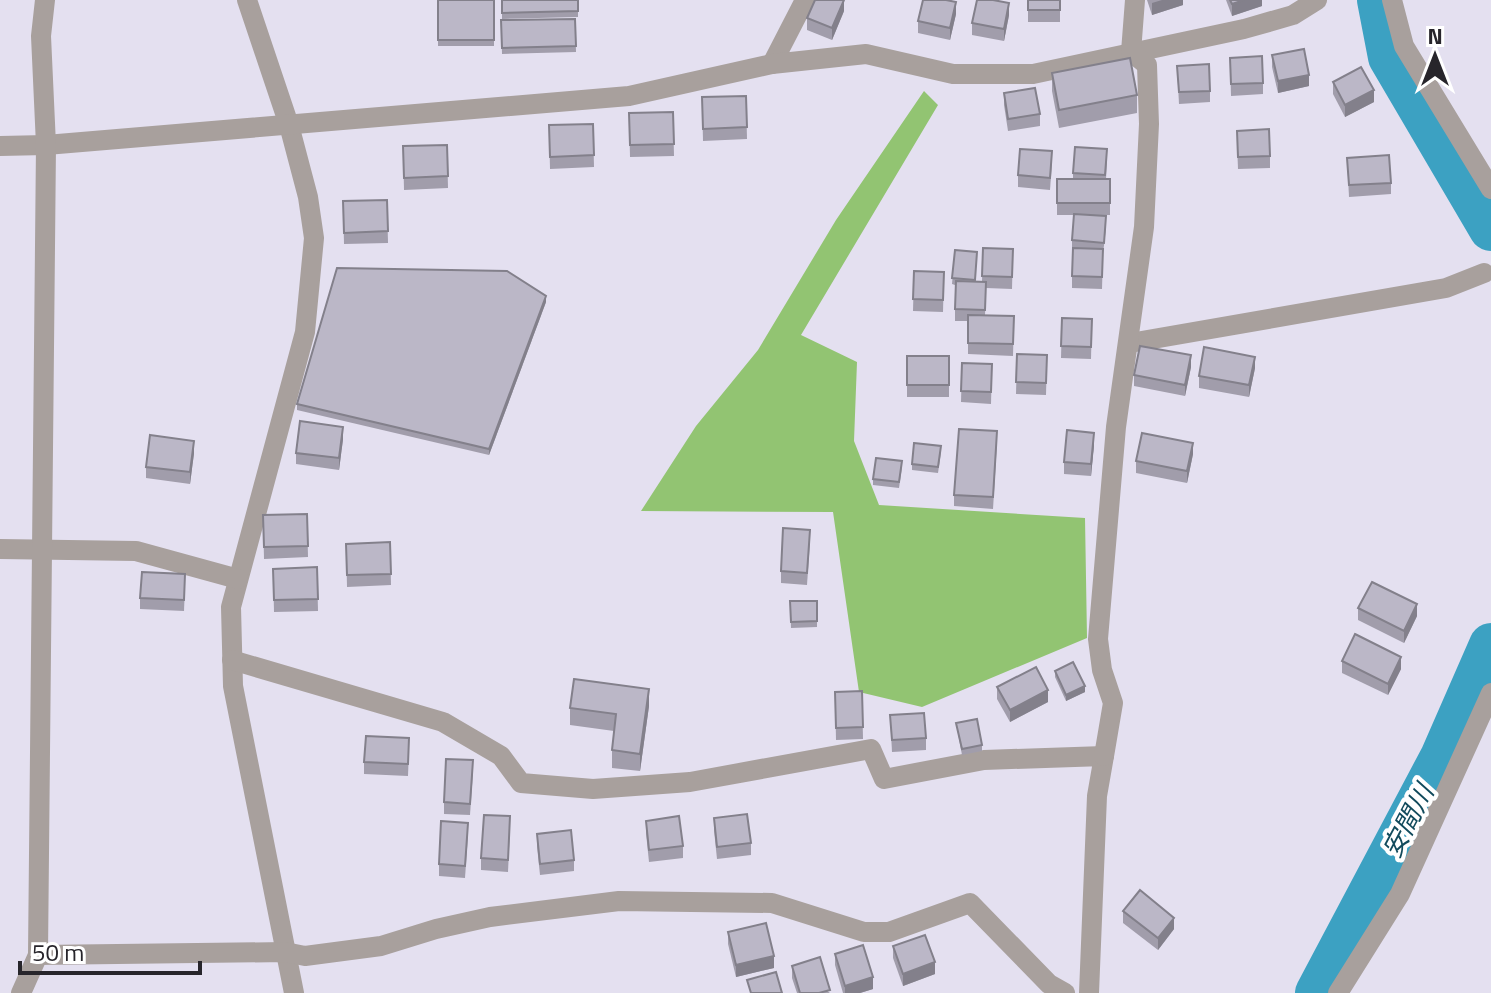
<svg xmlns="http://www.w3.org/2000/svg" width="1491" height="993" font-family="'Titillium Web','Noto Sans JP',sans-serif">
  <rect width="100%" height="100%" fill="#e4e0f0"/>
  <path fill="#92c472" d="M924 91 938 105 801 335 857 362 854 441 879 505 1085 518 1087 638 922 707 859 692 833 512 641 511 696 426 758 350 836 220Z"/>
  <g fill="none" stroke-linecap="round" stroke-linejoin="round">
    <g stroke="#3ca1c2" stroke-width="44">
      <path d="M1379 0 1390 57 1491 229"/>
      <path d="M1317 993 1442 757 1491 645"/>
    </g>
    <g stroke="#a8a09d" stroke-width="20">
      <path d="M247 0 289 125 308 197 314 238 305 332 231 607 233 686 294 993"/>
      <path d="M1392 0 1404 46 1491 189"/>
      <path d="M772 64 805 0"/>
      <path d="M0 146 46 145 629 96 772 64 866 54 953 74H1033L1244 29 1293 15 1317 0"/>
      <path d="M1130 343 1446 288 1484 273"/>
      <path d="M0 549 136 551 238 579"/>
      <path d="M232 660 443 722 501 756 521 783 593 789 690 782 871 749 884 779 984 760 1104 756 1097 796 1089 993"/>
      <path d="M1104 756 1113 703 1102 670 1098 639 1116 427 1144 227 1149 124 1147 65 1131 52 1135 0"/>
      <path d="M38 955 285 952 305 956 381 946 436 929 490 917 619 901 772 903 864 932H889L970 903 1049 984 1065 993"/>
      <path d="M21 993 38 955 46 145 41 36 45 0"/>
      <path d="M1338 993 1400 894 1491 693"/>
    </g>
  </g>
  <g fill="#a19dab">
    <rect x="438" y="0" width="56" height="46"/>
    <path d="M502 0H578V17L502 19Z"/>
    <rect x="1028" y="0" width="32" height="22"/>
    <path d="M1147 0H1183V5L1152 15Z"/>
    <path d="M1226 0H1262V6L1232 16Z"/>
    <path d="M844 11 832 40 807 30V18Z"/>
    <path d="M956 14 950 40 918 33V21Z"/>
    <path d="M1009 15 1004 41 972 35V23Z"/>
    <path d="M575 19 576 52 502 54 501 20Z"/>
    <path d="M1272 55 1309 86 1278 93 1272 67Z"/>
    <path d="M1230 58 1263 83V94L1231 96Z"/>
    <path d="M1177 66 1210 91V102L1179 104Z"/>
    <path d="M1052 73 1137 95V113L1059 128 1052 91Z"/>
    <path d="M1333 82 1374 102 1345 117 1333 94Z"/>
    <path d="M1004 93 1040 114V126L1008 131 1004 105Z"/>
    <path d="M746 96 747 139 703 141 702 97Z"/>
    <path d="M673 112 674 156 630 157 629 113Z"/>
    <path d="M593 124 594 167 550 169 549 125Z"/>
    <path d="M1237 143 1270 156V168L1238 169Z"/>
    <path d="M447 145 448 188 404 190 403 146Z"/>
    <path d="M1347 158 1391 183V194L1349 197Z"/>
    <path d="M1107 161 1106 179H1110V215H1093L1106 228 1103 254 1102 289 1072 288V240L1074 215H1057V179H1073V173Z"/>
    <path d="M1052 163 1050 190 1018 187V175Z"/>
    <path d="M387 200 388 243 344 244 343 201Z"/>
    <path d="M983 248 1013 249 1012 289 986 288 985 315 1014 316 1013 356 968 354V321H955V285L952 284 955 250 976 282H982Z"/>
    <path d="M914 271 944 272 943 312 913 311Z"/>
    <path d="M546 302 489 455 297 410V404Z"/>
    <path d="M1062 318 1092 319 1091 359 1061 358Z"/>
    <path d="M1017 354 1047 355 1046 395 1016 394Z"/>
    <rect x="907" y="356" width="42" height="41"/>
    <path d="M962 363 992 364 991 404 961 402Z"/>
    <path d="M1191 367 1185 396 1134 386V375Z"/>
    <path d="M1255 368 1249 397 1199 388V376Z"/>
    <path d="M343 439 339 470 296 464V453Z"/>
    <path d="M997 443 993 509 954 506V495Z"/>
    <path d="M1094 445 1091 476 1064 474V462Z"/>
    <path d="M941 452 938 473 912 470V464Z"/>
    <path d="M194 453 190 484 146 478V467Z"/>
    <path d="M1193 454 1187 483 1136 473V461Z"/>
    <path d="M902 467 899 488 873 485V479Z"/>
    <path d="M307 514 308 557 264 559 263 515Z"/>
    <path d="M810 541 807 585 781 583V571Z"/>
    <path d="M390 542 391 585 347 587 346 544Z"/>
    <path d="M317 567 318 611 274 612 273 569Z"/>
    <path d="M185 585 184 611 140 609V598Z"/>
    <path d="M790 601H817V627L791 628Z"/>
    <path d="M1358 608 1417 616 1404 643 1358 620Z"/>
    <path d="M1342 661 1401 669 1388 695 1342 673Z"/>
    <path d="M1055 671 1085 692 1066 701 1055 677Z"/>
    <path d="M997 687 1048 702 1010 722 997 699Z"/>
    <path d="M862 691 863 739 836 740 835 692Z"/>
    <path d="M649 706 640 771 612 768V750L614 731 570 725V708Z"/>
    <path d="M890 715 926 738V750L892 752Z"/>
    <path d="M956 723 982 745V751L962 755Z"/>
    <path d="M409 750 408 776 364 774V762Z"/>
    <path d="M473 772 470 815 444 814V802Z"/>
    <path d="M714 818 751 843V855L717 859 714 830Z"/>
    <path d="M646 821 683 846V858L649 862 646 833Z"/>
    <path d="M510 828 508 872 481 870V858Z"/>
    <path d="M537 834 574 860V871L540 875 537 846Z"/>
    <path d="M468 835 465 878 439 876V864Z"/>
    <path d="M1123 911 1174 929 1158 950 1123 923Z"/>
    <path d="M728 932 774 968 736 977 728 944Z"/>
    <path d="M893 946 935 974 903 986 893 958Z"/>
    <path d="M835 954 873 989 860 993H843L835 965Z"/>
    <path d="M792 966 830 993H797L792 978Z"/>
  </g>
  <g fill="#83808b">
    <path d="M844 0V11L832 40V28Z"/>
    <path d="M1162 0H1183V5L1152 15V3Z"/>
    <path d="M1244 0H1262V6L1232 16V4Z"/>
    <path d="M956 2V14L950 40V28Z"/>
    <path d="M1009 3V15L1004 41V29Z"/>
    <path d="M1309 75V86L1278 93V81Z"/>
    <path d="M1374 90V102L1345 117V105Z"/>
    <path d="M546 296V302L489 455V449Z"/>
    <path d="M1191 355V367L1185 396V385Z"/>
    <path d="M1255 357V368L1249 397V385Z"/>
    <path d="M343 427V439L339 470V458Z"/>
    <path d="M1094 433V445L1091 476V464Z"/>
    <path d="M194 441V453L190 484V472Z"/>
    <path d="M1193 443V454L1187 483V471Z"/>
    <path d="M1417 604V616L1404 643V631Z"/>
    <path d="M1401 657V669L1388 695V684Z"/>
    <path d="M1085 686V692L1066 701V695Z"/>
    <path d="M649 689V706L640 771V754Z"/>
    <path d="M1048 690V702L1010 722V710Z"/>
    <path d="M1174 918V929L1158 950V938Z"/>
    <path d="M774 956V968L736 977V965Z"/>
    <path d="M935 962V974L903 986V974Z"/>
    <path d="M873 977V989L860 993H845V986Z"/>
  </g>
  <g fill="#bbb7c7" stroke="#83808b" stroke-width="2">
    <rect x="438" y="0" width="56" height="40"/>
    <path d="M502 0H578V11L502 13Z"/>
    <path d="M815 0H844L832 28 807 18Z"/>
    <path d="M923 0H946L956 2 950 28 918 21Z"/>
    <path d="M977 0H993L1009 3 1004 29 972 23Z"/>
    <rect x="1028" y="0" width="32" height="10"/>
    <path d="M1230 0H1244L1232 4Z"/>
    <path d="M575 19 576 46 502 48 501 20Z"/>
    <path d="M1304 49 1309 75 1278 81 1272 55Z"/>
    <path d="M1262 56 1263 83 1231 84 1230 58Z"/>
    <path d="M1130 58 1137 95 1059 110 1052 73Z"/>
    <path d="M1209 64 1210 91 1179 92 1177 66Z"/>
    <path d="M1361 67 1374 90 1345 105 1333 82Z"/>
    <path d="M1035 88 1040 114 1008 119 1004 93Z"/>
    <path d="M746 96 747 127 703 129 702 97Z"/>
    <path d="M673 112 674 144 630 145 629 113Z"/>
    <path d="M593 124 594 155 550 157 549 125Z"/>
    <path d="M1269 129 1270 156 1238 157 1237 131Z"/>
    <path d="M447 145 448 176 404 178 403 146Z"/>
    <path d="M1075 147 1107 149 1105 175 1073 173Z"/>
    <path d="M1020 149 1052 151 1050 178 1018 175Z"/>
    <path d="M1389 155 1391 183 1349 185 1347 158Z"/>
    <rect x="1057" y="179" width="53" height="24"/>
    <path d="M387 200 388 231 344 233 343 201Z"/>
    <path d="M1074 214 1106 216 1104 243 1072 240Z"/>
    <path d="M983 248 1013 249 1012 277 982 276Z"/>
    <path d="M1073 248 1103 249 1102 277 1072 276Z"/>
    <path d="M955 250 977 252 975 280 952 278Z"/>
    <path d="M337 268 507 271 546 296 489 449 297 404Z"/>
    <path d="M914 271 944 272 943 300 913 299Z"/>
    <path d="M956 281 986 282 985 310 955 309Z"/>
    <path d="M968 315 1014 316 1013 344 968 343Z"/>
    <path d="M1062 318 1092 319 1091 347 1061 346Z"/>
    <path d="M1140 346 1191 355 1185 385 1134 375Z"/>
    <path d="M1204 347 1255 357 1249 385 1199 376Z"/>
    <path d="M1017 354 1047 355 1046 383 1016 382Z"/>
    <rect x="907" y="356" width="42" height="29"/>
    <path d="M962 363 992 364 991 392 961 391Z"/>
    <path d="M300 421 343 427 339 458 296 453Z"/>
    <path d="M959 429 997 431 993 497 954 495Z"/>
    <path d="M1067 430 1094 433 1091 464 1064 462Z"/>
    <path d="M1142 433 1193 443 1187 471 1136 461Z"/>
    <path d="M150 435 194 441 190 472 146 467Z"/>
    <path d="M914 443 941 446 938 467 912 464Z"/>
    <path d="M876 458 902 461 899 482 873 479Z"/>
    <path d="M307 514 308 546 264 547 263 515Z"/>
    <path d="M783 528 810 530 807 573 781 571Z"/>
    <path d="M390 542 391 574 347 575 346 544Z"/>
    <path d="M317 567 318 599 274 600 273 569Z"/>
    <path d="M142 572 185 574 184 600 140 598Z"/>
    <path d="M1372 582 1417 604 1404 631 1358 608Z"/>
    <path d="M790 601H817V621L791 622Z"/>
    <path d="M1355 634 1401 657 1388 684 1342 661Z"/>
    <path d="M1073 662 1085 686 1066 695 1055 671Z"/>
    <path d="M1036 667 1048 690 1010 710 997 687Z"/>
    <path d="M574 679 649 689 640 754 612 750 616 714 570 708Z"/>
    <path d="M862 691 863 727 836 728 835 692Z"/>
    <path d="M924 713 926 738 892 740 890 715Z"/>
    <path d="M977 719 982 745 962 749 956 723Z"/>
    <path d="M366 736 409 738 408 764 364 762Z"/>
    <path d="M446 759 473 760 470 804 444 802Z"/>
    <path d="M747 814 751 843 717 847 714 818Z"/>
    <path d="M484 815 510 816 508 860 481 858Z"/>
    <path d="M679 816 683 846 649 850 646 821Z"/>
    <path d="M441 821 468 823 465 866 439 864Z"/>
    <path d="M571 830 574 860 540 864 537 834Z"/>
    <path d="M1140 890 1174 918 1158 938 1123 911Z"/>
    <path d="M766 923 774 956 736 965 728 932Z"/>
    <path d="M925 935 935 962 903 974 893 946Z"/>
    <path d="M863 945 873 977 845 986 835 954Z"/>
    <path d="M820 957 830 990 819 993H800L792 966Z"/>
    <path d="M776 972 782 993H751L747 980Z"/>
  </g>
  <g text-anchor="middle" stroke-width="8" stroke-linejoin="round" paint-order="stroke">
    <g font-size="26" font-style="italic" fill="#114a5c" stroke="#fff">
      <text transform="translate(1408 821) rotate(-62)" y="9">安間川</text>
    </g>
  </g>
  <g transform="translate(1435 56)" stroke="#ffffff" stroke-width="6" paint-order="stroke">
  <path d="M0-6L14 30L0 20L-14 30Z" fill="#27252b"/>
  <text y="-12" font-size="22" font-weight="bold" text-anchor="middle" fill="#27252b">N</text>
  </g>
  <path d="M20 961v12h180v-12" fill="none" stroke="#27252b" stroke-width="4"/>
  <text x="32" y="961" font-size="24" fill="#27252b" stroke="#ffffff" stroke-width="6" paint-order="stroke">50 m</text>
</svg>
